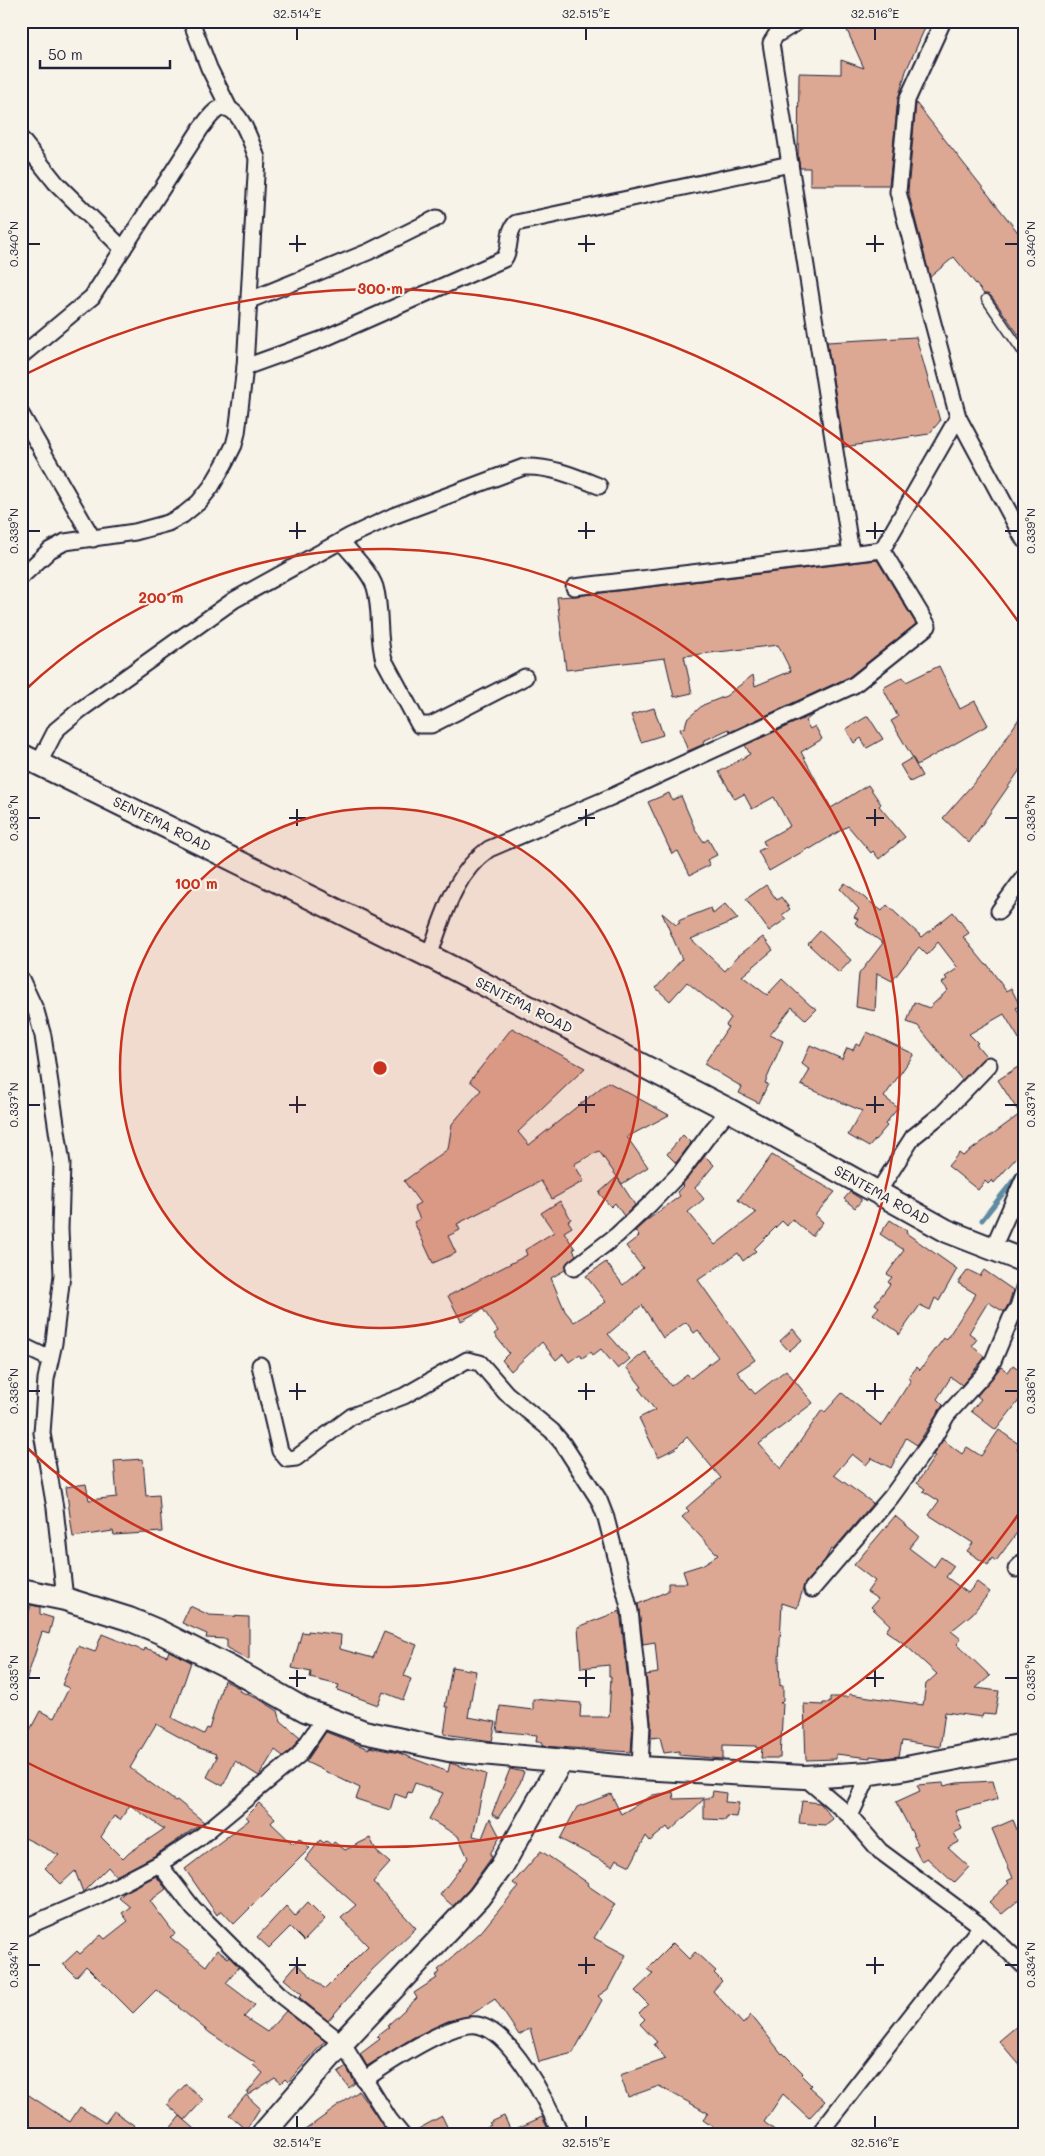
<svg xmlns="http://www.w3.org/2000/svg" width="1045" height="2156" font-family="Mali,sans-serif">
  <rect width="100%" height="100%" fill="#f7f3e8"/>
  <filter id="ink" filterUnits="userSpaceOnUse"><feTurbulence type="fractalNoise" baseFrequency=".02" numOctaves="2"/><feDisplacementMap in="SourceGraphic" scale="10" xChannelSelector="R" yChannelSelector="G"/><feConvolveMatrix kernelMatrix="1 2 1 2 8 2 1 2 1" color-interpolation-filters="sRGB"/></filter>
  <g filter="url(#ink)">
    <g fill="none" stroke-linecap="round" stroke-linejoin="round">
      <path stroke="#5f8ba2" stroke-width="5" d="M982 1220 1024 1167"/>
    </g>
    <g fill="#dda893" stroke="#22223b" fill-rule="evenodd">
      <path d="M856 21H928L906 71 898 99 889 185H810V168H800L798 157 799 73 841 74V60L864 68 846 28Z"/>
      <path d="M916 103 1024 240V342L991 296 984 294 954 257 930 277 908 191Z"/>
      <path d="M916 337 940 421 929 434 844 447 827 342Z"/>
      <path d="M877 560 916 624 849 677 730 732 729 729 703 741 704 744 688 751 680 729 685 727 687 719 703 705 726 696 753 675 755 686 791 671 778 645 684 656 692 693 674 697 665 658 566 670 557 597 575 596Z"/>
      <path d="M939 666 960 709 975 701 988 725 917 765 891 721 898 717 883 688 903 677 906 682Z"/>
      <path d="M654 708 663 735 641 742 631 715Z"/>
      <path d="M1024 711V764L969 843 943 818 986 769Z"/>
      <path d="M814 714 805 721 810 729 815 726 822 739 801 752 831 808 868 785 881 804 879 806 905 837 879 859 873 851 871 853 848 826 810 849 809 848 769 871 758 851 766 847 763 841 790 826 774 797 752 809 744 794 735 799 719 772 750 754 745 745Z"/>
      <path d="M868 716 883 739 867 748 861 738 854 743 846 729Z"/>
      <path d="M912 758 922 776 910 782 900 765Z"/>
      <path d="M669 793 672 800 681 796 695 829 704 842 708 839 717 855 707 860 710 865 690 875 678 851 672 854 648 802Z"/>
      <path d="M845 883 882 911 887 905 922 937 953 912 969 933 963 937 986 965 987 964 1006 991 1011 988 1020 1006 1016 1008 1024 1020V1047L1004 1014 969 1034 978 1043 976 1044 986 1056 962 1080 918 1026 907 1022 914 1002 929 1008 948 990 942 983 947 979 945 977 958 968 938 942 927 955 919 947 892 981 877 973 875 1011 856 1007 859 974 883 943 855 923 858 919 854 917 859 909 840 889Z"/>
      <path d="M766 885 777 900 781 897 790 909 782 915 786 919 769 931 746 899Z"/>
      <path d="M725 904 738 919 691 939 725 971 738 956 763 937 773 950 742 976 767 995 782 979 811 1006 817 1009 806 1020 792 1007 770 1035 783 1041 765 1083 768 1084 759 1103 739 1093 742 1087 704 1064 728 1027 726 1025 731 1018 687 982 670 1001 656 988 682 959 662 913 676 925 680 923 678 921 711 908 713 914Z"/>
      <path d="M820 931 851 960 839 973 808 944Z"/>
      <path d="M512 1028 585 1068 518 1132 529 1145 608 1082 669 1115 627 1137 648 1167 622 1184 599 1151 574 1164 584 1181 552 1199 541 1181 457 1224 460 1230 448 1236 456 1253 433 1263 414 1222 420 1219 414 1206 420 1203 404 1181 448 1149 452 1124 481 1090 470 1081Z"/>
      <path d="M867 1032 914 1054 884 1097 898 1108 885 1124 887 1126 869 1147 848 1135 862 1111 801 1085 810 1070 802 1064 810 1045 842 1059 847 1048 853 1050 856 1044 860 1046Z"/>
      <path d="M1024 1063V1149L994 1183 992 1180 988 1184 985 1181 978 1190 948 1166 959 1153 963 1156 1020 1114 998 1080Z"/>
      <path d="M683 1135 691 1143 676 1163 667 1154Z"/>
      <path d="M772 1155 835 1192 815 1215 823 1222 812 1236 792 1219 787 1226 782 1221 754 1249 756 1251 743 1261 738 1253 698 1280 755 1360 737 1372 755 1394 786 1370 813 1403 759 1444 781 1469 822 1410 825 1412 842 1393 882 1426 911 1380 908 1378 917 1367 920 1370 944 1338 946 1340 976 1294 958 1283 968 1270 980 1276 984 1270 1013 1290 1009 1303 1004 1312 988 1302 969 1333 977 1339 972 1346 985 1357 962 1385 951 1377 937 1399 943 1405 917 1445 906 1438 891 1468 872 1458 866 1465 852 1454 834 1475 873 1503 833 1550 831 1549 825 1560 805 1583 797 1608 782 1603 779 1660 780 1686 783 1685V1700L780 1703H783L780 1758H761L762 1748H756V1746L723 1745V1759L679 1755V1751L664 1753 660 1737 651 1738V1723L646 1675 658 1673 655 1642 643 1644 638 1604 668 1591V1583H687L683 1571 702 1565 718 1555 682 1517 689 1511 686 1508 721 1478 687 1437 676 1448 658 1457 639 1418 655 1410 639 1389 642 1387 626 1367 645 1352 671 1386 687 1374 691 1378 718 1357 698 1330 694 1333 686 1322 663 1338 642 1305 608 1334 630 1359 618 1369 601 1349 593 1355 591 1352 582 1358 580 1354 569 1362 563 1354 556 1360 542 1342 511 1371 502 1360 509 1353 494 1334 498 1331 483 1309 461 1321 448 1296 527 1255 525 1250 554 1232 541 1213 560 1201 571 1219 568 1221 572 1227 564 1232 575 1249 573 1250 576 1255 566 1264 565 1270 551 1278 565 1311 574 1322 606 1302 586 1276 606 1262 623 1285 643 1268 626 1246 639 1236 635 1231 646 1221 680 1196 677 1192 683 1186 682 1185 705 1156 714 1165 695 1188 704 1199 688 1212 715 1245 756 1213 738 1200Z"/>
      <path d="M617 1177 635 1205 624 1216 615 1203 611 1207 599 1193Z"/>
      <path d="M850 1192 861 1199V1201L855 1208 844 1199Z"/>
      <path d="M890 1220 907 1231 906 1233 957 1269 939 1301 935 1298 930 1310 920 1305 899 1335 898 1332 873 1314 879 1307 875 1304 890 1284 888 1282 892 1277 887 1274 904 1250 880 1234Z"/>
      <path d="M793 1329 802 1340 789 1351 780 1341Z"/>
      <path d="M1013 1365 1024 1373V1394L996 1430 971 1411 981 1399 977 1396 1001 1367 1008 1372Z"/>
      <path d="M999 1430 1020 1445 1017 1449 1024 1453V1533L1019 1530 996 1561 992 1558 988 1565 967 1551 973 1543 929 1515 939 1501 923 1491 925 1489 917 1483 935 1456 933 1455 943 1440 962 1454 967 1447 981 1456Z"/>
      <path d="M143 1459 146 1496 159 1495 162 1532 114 1535 113 1531 73 1537 66 1487 86 1484 89 1500 117 1497 114 1461Z"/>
      <path d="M895 1516 919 1536 909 1548 934 1567 941 1557 954 1566 946 1577 968 1593 977 1582 990 1592 972 1614 951 1631 961 1639 957 1644 990 1676 976 1688 999 1691 995 1715 983 1714 982 1717 945 1712 940 1747 902 1741 899 1756 885 1758 870 1756V1758L836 1754V1759L806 1760 804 1704 823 1705V1703H830V1697H848L849 1694 923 1705 926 1684 937 1674 902 1642 886 1631 890 1625 871 1607 878 1599 867 1592 875 1581 854 1565Z"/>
      <path d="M31 1605 40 1607V1614L53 1618 49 1634 42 1632 24 1687 21 1686V1640Z"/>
      <path d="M190 1606 209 1615 249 1617V1660L227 1648V1639L206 1638 207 1634 182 1623Z"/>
      <path d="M620 1611 633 1724 631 1752 542 1746V1742H536L537 1735 497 1731 500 1706 533 1710V1699L581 1703 580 1717H609L611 1676H609V1665L581 1668 578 1627Z"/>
      <path d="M308 1631 341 1635 340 1649 373 1658 384 1632 417 1645 404 1676 411 1679 403 1700 383 1692 378 1705 337 1690 339 1685 310 1678 311 1672 292 1668 302 1632 308 1633Z"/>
      <path d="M102 1634 144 1651 145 1648 167 1656 169 1651 191 1662 172 1718 204 1734 207 1728 209 1729 224 1680 241 1689 239 1691 259 1699 278 1711 281 1721 300 1737 292 1749 283 1756 275 1750 259 1776 235 1761 223 1786 207 1777 217 1757 215 1756 216 1754 199 1748 156 1724 130 1768 175 1801 177 1800 204 1822 154 1856 116 1876 108 1867 83 1892 75 1871 61 1884 45 1868 59 1855 21 1836V1747L40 1711 54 1718 69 1688 62 1685 78 1646 95 1652ZM130 1805 164 1829 129 1853 123 1859 101 1837 114 1816 120 1820Z"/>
      <path d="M452 1667 476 1671 468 1717 496 1722 492 1741 444 1734 448 1707H445Z"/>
      <path d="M326 1732 369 1749V1747L399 1753 448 1772 450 1763 486 1774 473 1836 482 1838 490 1818 500 1837 490 1854 492 1857 469 1889 453 1906 440 1895 468 1858 458 1836 429 1819 443 1793 415 1783 411 1793 408 1792 406 1798 395 1794 390 1810 356 1799 360 1788 306 1762Z"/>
      <path d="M510 1769 524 1772 520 1783 498 1818 492 1814Z"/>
      <path d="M993 1781 998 1799 955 1811 962 1829 954 1833 959 1842 948 1848 969 1867 954 1883 927 1858 921 1861 914 1847 918 1844 896 1802 920 1791 917 1785 943 1783 944 1786 957 1783Z"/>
      <path d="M713 1791 726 1793 725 1802 739 1803 736 1817 726 1816V1820L704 1819V1799L670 1831 667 1827 650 1841 646 1836 630 1866 616 1859 612 1866 560 1839 577 1807 611 1794 621 1814 653 1795 673 1792 674 1799 708 1798 712 1797Z"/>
      <path d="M802 1801 820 1803 833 1819 825 1825 799 1823Z"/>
      <path d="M259 1803 275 1818 271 1823 293 1844 299 1838 310 1848 234 1924 221 1910 217 1915 185 1869 249 1820 246 1816Z"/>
      <path d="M1013 1820 1018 1832 1024 1830V1904L1021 1898 1002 1914 989 1902 1009 1883 1007 1881 1013 1878 992 1829Z"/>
      <path d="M370 1838 377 1852 390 1863 373 1882 416 1928 372 1970 328 2021 299 1997 302 1994 284 1979 297 1964 325 1989 368 1946 341 1918 356 1905 305 1860 320 1840 324 1843 326 1841 332 1845 334 1842 345 1850Z"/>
      <path d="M541 1851 588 1883 587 1885 615 1904 594 1938 626 1955 608 1989 598 1996 602 2000 573 2053 539 2062 530 2028 519 2035 495 1999 469 2016 448 2021 414 2037 367 2066 360 2054 380 2039 377 2036 389 2027 387 2026 417 1998 414 1993 437 1978 435 1976 440 1972 438 1970 481 1932 518 1887 513 1883Z"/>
      <path d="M156 1876 166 1889 150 1901 175 1934 170 1937 206 1966 217 1950 228 1958 229 1957 239 1967 226 1983 255 2005 244 2017 267 2032 286 2011 325 2041 288 2082 285 2079 281 2083 275 2078 248 2095 247 2093 263 2073 253 2065 255 2063 210 2033 178 2007 179 2006 156 1990 133 2013 86 1966 76 1977 63 1964 77 1951 80 1954 101 1935 105 1939 128 1921 122 1913 130 1907 119 1898 124 1893Z"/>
      <path d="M308 1902 325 1919 304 1941 290 1927 269 1948 257 1937 286 1906 295 1916Z"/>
      <path d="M673 1943 689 1959 695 1952 716 1971 714 1973 722 1981 713 1991 743 2024 751 2015 782 2054 783 2053 803 2073 801 2075 811 2085 809 2087 825 2101 809 2118 783 2094 764 2122 781 2135H724L703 2120 708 2113 659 2086 628 2097 620 2075 666 2059 654 2044 657 2042 640 2024 645 2019 639 2013 648 2004 635 1991 653 1974 647 1969Z"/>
      <path d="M1024 2020V2070L999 2041Z"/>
      <path d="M346 2067 355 2083 349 2088 338 2073Z"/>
      <path d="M186 2084 203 2100 185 2120 167 2104Z"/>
      <path d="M21 2090 70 2122 80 2107 105 2123 114 2111 135 2126 128 2135H21Z"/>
      <path d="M359 2091 390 2135H298Z"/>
      <path d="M246 2095 260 2108 246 2130 229 2115Z"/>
      <path d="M180 2116 202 2135H165Z"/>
      <path d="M442 2116 451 2135H411V2133Z"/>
      <path d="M504 2116 511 2131 542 2117 551 2135H469L491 2125 489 2123Z"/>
    </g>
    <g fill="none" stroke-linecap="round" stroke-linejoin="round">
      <g stroke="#22223b" stroke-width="11">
        <path id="lane" d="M986 299 1024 354"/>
      </g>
      <g stroke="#22223b" stroke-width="19">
        <g id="street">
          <path d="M191 21 209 68 229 108"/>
          <path d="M799 21 776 35 771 43 851 553"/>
          <path d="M943 21 907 100 898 192 958 417 1024 540"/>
          <path d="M21 139 56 183 123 249"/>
          <path d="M250 300 368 252 437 218"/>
          <path d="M21 356 92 297 201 128C206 122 211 114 217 110 238 97 252 145 257 158L245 367 237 433 234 445 225 463 211 487 199 502 183 515 168 523 135 532 65 542 50 550 21 577"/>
          <path d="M245 367 323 339 504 259C512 248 506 233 516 223L790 164"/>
          <path d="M21 414 93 539"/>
          <path d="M341 541C352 555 369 570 375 587 382 611 377 637 384 660L419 725H431L525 677"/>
          <path d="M882 550 958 417"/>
          <path d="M574 587 882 550"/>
          <path d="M39 763 56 730 80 710 234 600 350 536 393 516 524 467C551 466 574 476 599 486"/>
          <path d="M999 911 1024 877"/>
          <path d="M429 956C443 918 454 873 489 849L611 797 854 685 928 626 882 550"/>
          <path d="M21 979 36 1011 43 1036 62 1164 60 1229 62 1275 54 1343 46 1379 42 1433 55 1508 65 1599"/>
          <path d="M878 1192 913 1137 943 1113 989 1065"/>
          <path d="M992 1250 1024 1178"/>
          <path d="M574 1268 617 1235 650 1204 681 1172 713 1129 729 1110"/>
          <path d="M21 1345 50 1359"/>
          <path d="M260 1365 280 1451 287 1459 296 1458 352 1416 404 1396 467 1360 480 1363 506 1393 552 1431 563 1444 599 1500 606 1518 630 1611 642 1724 640 1768"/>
          <path d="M1016 1569 1024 1561"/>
          <path d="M812 1589 891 1497 933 1439 947 1415 985 1373 993 1361 1011 1318 1018 1307 1024 1288"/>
          <path d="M804 1777 850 1816 880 1851 981 1926 1024 1966"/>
          <path d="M850 1816 870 1773"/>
          <path d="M159 1864 193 1908 279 1994 342 2043 389 2119 402 2135"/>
          <path d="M21 1929 97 1896 159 1864 199 1838 299 1755 325 1717"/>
          <path d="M364 2080C385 2065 451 2021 477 2025 512 2031 548 2104 561 2135"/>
          <path d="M818 2135 981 1926"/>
        </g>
      </g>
      <g stroke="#22223b" stroke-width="26">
        <g id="secondary">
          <path d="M21 755 429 956 729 1110 947 1231 1024 1261"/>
          <path d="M21 1590 65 1599 129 1619 160 1632 231 1668 305 1710 364 1732 449 1750 640 1768 804 1777 870 1773 901 1769 1024 1745"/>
          <path d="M262 2135 342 2043 479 1897 502 1866 561 1761"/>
        </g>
      </g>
      <use href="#lane" stroke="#f7f3e8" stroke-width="8"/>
      <use href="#street" stroke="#f7f3e8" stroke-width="15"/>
      <use href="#secondary" stroke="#f7f3e8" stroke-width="22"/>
    </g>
  </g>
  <path fill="none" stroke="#22223b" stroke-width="2" d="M297 28V40M586 28V40M875 28V40M297 235V252M586 235V252M875 235V252M28 244H40M289 244H306M578 244H595M866 244H884M1005 244H1018M297 522V539M586 522V539M875 522V539M28 531H40M289 531H306M578 531H595M866 531H884M1005 531H1018M297 809V826M586 809V826M875 809V826M28 818H40M289 818H306M578 818H595M866 818H884M1005 818H1018M297 1096V1113M586 1096V1113M875 1096V1113M28 1105H40M289 1105H306M578 1105H595M866 1105H884M1005 1105H1018M297 1383V1400M586 1383V1400M875 1383V1400M28 1391H40M289 1391H306M578 1391H595M866 1391H884M1005 1391H1018M297 1670V1687M586 1670V1687M875 1670V1687M28 1678H40M289 1678H306M578 1678H595M866 1678H884M1005 1678H1018M297 1957V1974M586 1957V1974M875 1957V1974M28 1965H40M289 1965H306M578 1965H595M866 1965H884M1005 1965H1018M297 2116V2128M586 2116V2128M875 2116V2128"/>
  <circle cx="380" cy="1068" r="260" fill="#c8321e" fill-opacity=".12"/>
  <g fill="none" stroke="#c8321e" stroke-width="2.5">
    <circle cx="380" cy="1068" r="260"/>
    <path d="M23 692A519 519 0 1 1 23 1444"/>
    <path d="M1022 1509A779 779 0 0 1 26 1762M26 374A779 779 0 0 1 1022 627"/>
  </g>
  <g text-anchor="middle" stroke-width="4.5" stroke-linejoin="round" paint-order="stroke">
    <g font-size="14" fill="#22223b" stroke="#f7f3e8">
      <text transform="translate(162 824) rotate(26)" y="5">SENTEMA ROAD</text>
      <text transform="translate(524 1005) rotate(27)" y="5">SENTEMA ROAD</text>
      <text transform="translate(882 1195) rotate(29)" y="5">SENTEMA ROAD</text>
    </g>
  </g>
  <circle cx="380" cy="1068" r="8" fill="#c8321e" stroke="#f7f3e8" stroke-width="2.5"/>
  <g font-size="15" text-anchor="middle" font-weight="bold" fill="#c8321e" stroke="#f7f3e8" stroke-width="4.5" stroke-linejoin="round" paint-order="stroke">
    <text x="380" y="294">300 m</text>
    <text x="161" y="603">200 m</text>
    <text x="196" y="889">100 m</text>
  </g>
  <rect width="1045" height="2156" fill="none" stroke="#f7f3e8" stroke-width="55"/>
  <path d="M40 60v8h130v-8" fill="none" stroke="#22223b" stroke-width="2.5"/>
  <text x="48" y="60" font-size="15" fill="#22223b" stroke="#f7f3e8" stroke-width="4" paint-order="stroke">50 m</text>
  <rect x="28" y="28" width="990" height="2100" fill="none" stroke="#22223b" stroke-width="2"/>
  <g font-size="12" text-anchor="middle" fill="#22223b">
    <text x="297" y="18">32.514°E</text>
    <text x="586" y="18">32.515°E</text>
    <text x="875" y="18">32.516°E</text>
    <text transform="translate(14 244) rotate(-90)" y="4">0.340°N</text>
    <text transform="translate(1031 244) rotate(-90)" y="4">0.340°N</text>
    <text transform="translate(14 531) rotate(-90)" y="4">0.339°N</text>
    <text transform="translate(1031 531) rotate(-90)" y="4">0.339°N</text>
    <text transform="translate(14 818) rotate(-90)" y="4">0.338°N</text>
    <text transform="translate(1031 818) rotate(-90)" y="4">0.338°N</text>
    <text transform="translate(14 1105) rotate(-90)" y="4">0.337°N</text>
    <text transform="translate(1031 1105) rotate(-90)" y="4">0.337°N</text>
    <text transform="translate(14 1391) rotate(-90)" y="4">0.336°N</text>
    <text transform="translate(1031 1391) rotate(-90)" y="4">0.336°N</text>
    <text transform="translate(14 1678) rotate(-90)" y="4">0.335°N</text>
    <text transform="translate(1031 1678) rotate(-90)" y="4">0.335°N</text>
    <text transform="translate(14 1965) rotate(-90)" y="4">0.334°N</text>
    <text transform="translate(1031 1965) rotate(-90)" y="4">0.334°N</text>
    <text x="297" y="2147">32.514°E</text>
    <text x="586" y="2147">32.515°E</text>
    <text x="875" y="2147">32.516°E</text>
  </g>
</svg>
